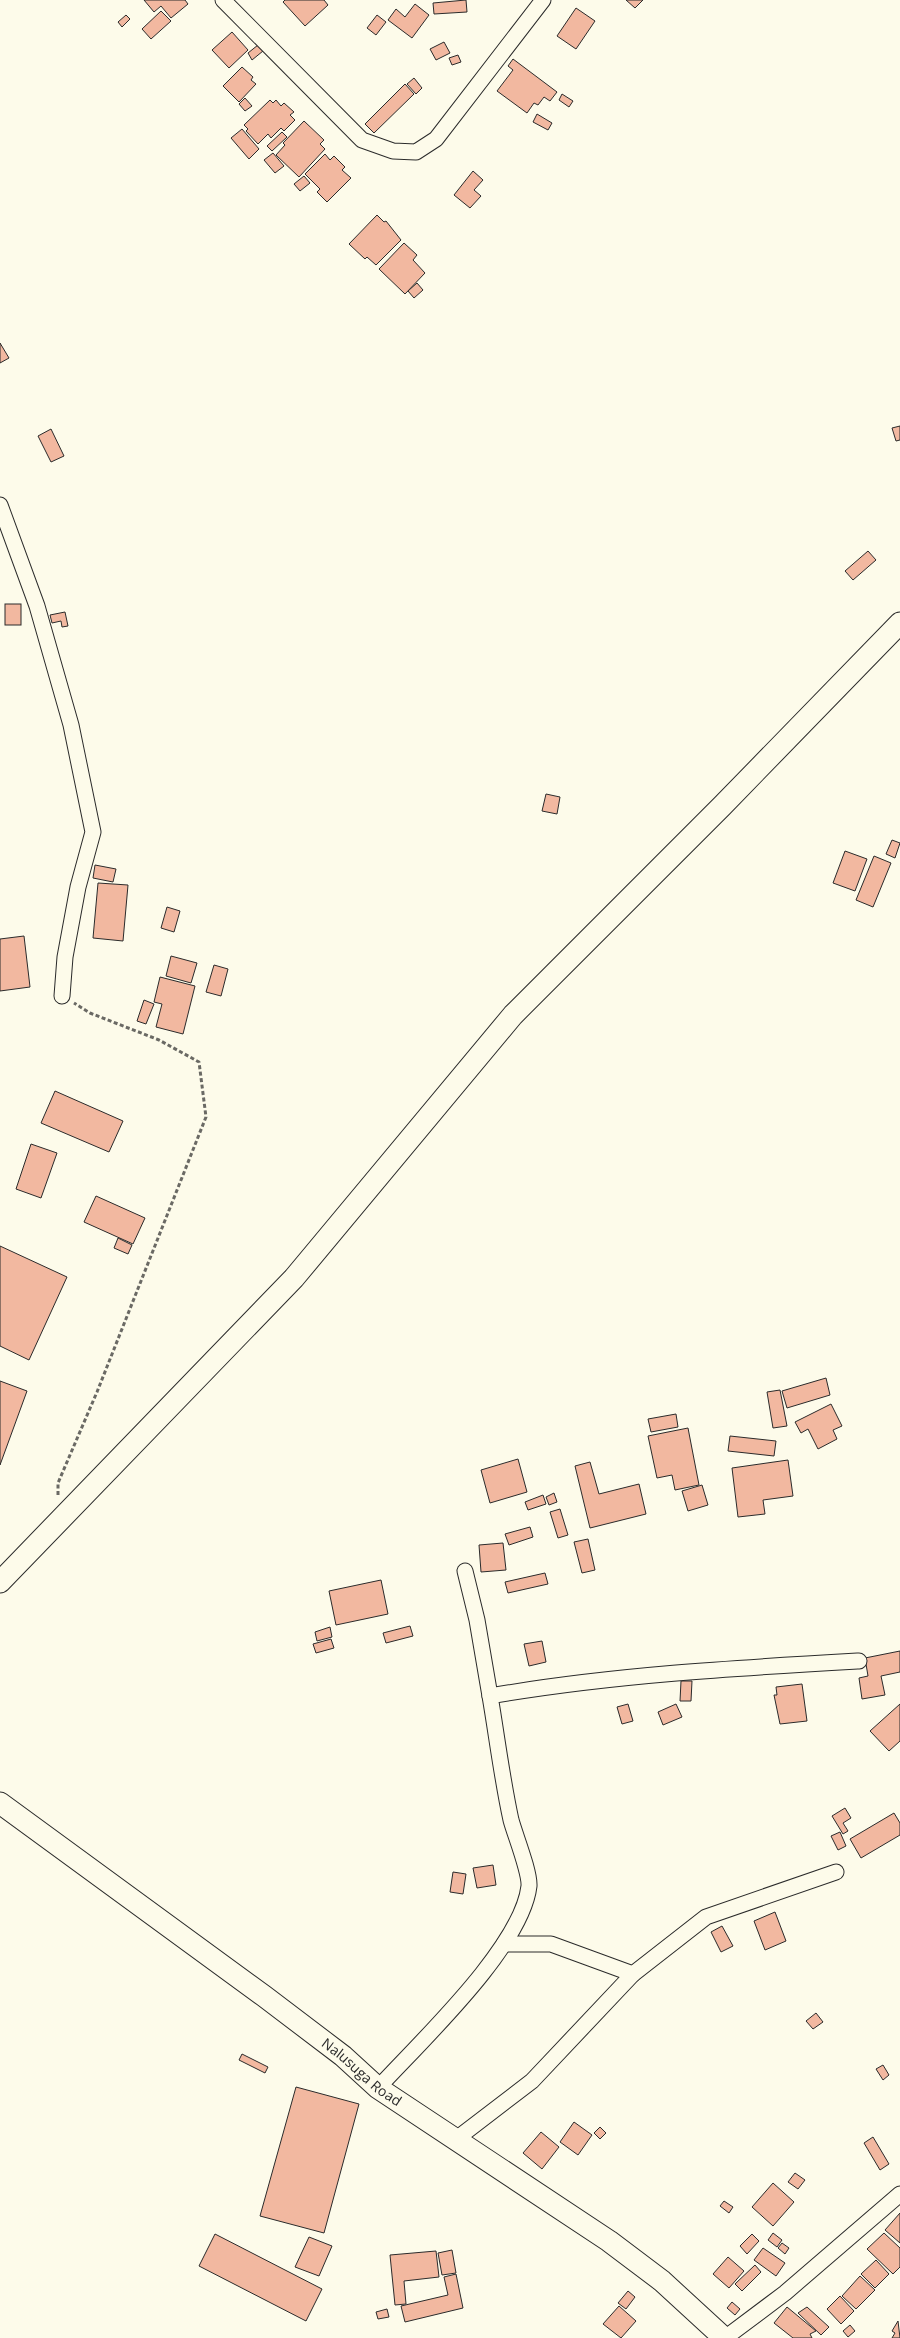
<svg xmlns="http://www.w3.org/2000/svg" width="900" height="2338" font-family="'Open Sans',sans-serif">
  <rect width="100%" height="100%" fill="#fdfbea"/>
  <g fill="#f2b8a0" stroke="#2b2b2b">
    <path d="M144 0H185L188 4 171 18 161 6 154 12Z"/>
    <path d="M285 0H324L328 5 305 26 283 2Z"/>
    <path d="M466 0 467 12 434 14 433 3Z"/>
    <path d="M626 0H643L635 8Z"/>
    <path d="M415 4 429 15 412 38 388 20 396 9 405 17Z"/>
    <path d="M576 8 595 21 576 49 557 36Z"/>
    <path d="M161 11 171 21 151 39 142 29Z"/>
    <path d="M126 15 130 19 122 27 118 22Z"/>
    <path d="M377 15 386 22 376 35 367 28Z"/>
    <path d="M232 32 248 50 229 68 212 50Z"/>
    <path d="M444 42 450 53 436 60 430 49Z"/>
    <path d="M258 45 263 51 252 60 248 53Z"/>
    <path d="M458 55 461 62 452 65 449 58Z"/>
    <path d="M513 59 557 92 550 101 544 97 538 105 534 103 527 113 497 91 513 70 508 66Z"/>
    <path d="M242 67 253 77 251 80 256 84 239 102 223 86Z"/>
    <path d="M414 78 422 88 416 94 407 84Z"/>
    <path d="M405 84 414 94 374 133 365 124Z"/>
    <path d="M562 94 573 101 569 107 559 100Z"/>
    <path d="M245 98 252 106 245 111 239 104Z"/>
    <path d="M270 100 273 103 276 100 281 106 284 103 294 112 290 115 295 120 284 131 281 128 271 138 268 134 258 144 246 131 248 129 244 125Z"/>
    <path d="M537 114 552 123 548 130 533 122Z"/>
    <path d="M304 121 324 140 320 144 325 149 299 177 276 155 285 145 283 143Z"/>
    <path d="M242 129 259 149 249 159 231 138Z"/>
    <path d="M282 132 287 137 272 151 267 146Z"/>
    <path d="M273 153 284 166 275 173 264 160Z"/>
    <path d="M325 154 330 160 334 156 345 167 342 170 351 178 327 202 317 192 320 189 305 174Z"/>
    <path d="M473 171 483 180 474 190 481 196 470 208 454 195Z"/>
    <path d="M304 176 310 183 300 191 294 184Z"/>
    <path d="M377 215 384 222 386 221 401 240 376 265 367 257 365 259 349 244Z"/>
    <path d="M404 243 417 255 413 260 425 273 405 294 379 269Z"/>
    <path d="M417 283 423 290 414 298 408 291Z"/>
    <path d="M0 343 9 358 0 363Z"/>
    <path d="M900 426V440L896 441 892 428Z"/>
    <path d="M51 429 64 456 51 462 38 436Z"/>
    <path d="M868 551 876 560 853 580 845 571Z"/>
    <rect x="5" y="604" width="16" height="21"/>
    <path d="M65 612 68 626 62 627 61 621 52 623 50 615Z"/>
    <path d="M546 794 560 797 557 814 542 811Z"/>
    <path d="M892 840 900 843 895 858 886 854Z"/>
    <path d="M845 851 867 859 855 891 833 883Z"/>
    <path d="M874 856 891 863 873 907 856 900Z"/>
    <path d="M95 865 116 869 113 882 93 878Z"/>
    <path d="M98 883 128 885 123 941 93 938Z"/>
    <path d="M167 907 180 911 174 932 161 928Z"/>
    <path d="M24 936 30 987 0 991V939Z"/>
    <path d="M171 956 197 963 191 983 166 976Z"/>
    <path d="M214 965 228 969 221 996 206 992Z"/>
    <path d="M160 977 195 986 183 1034 156 1027 162 1004 154 1002Z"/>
    <path d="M144 1000 154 1004 146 1024 137 1021Z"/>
    <path d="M55 1091 123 1121 109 1152 41 1123Z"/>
    <path d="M31 1144 57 1153 41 1198 16 1189Z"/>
    <path d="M96 1196 145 1218 133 1244 84 1222Z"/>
    <path d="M118 1238 132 1245 128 1254 114 1248Z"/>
    <path d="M0 1246 67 1277 29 1360 0 1346Z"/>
    <path d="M826 1378 830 1395 787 1408 782 1391Z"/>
    <path d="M0 1381 27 1391 0 1465Z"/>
    <path d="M780 1390 787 1426 773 1428 767 1392Z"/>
    <path d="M831 1404 842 1426 833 1430 837 1439 818 1449 808 1429 801 1433 795 1422Z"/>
    <path d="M676 1414 678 1427 651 1432 648 1419Z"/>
    <path d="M688 1428 699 1485 675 1490 672 1475 657 1478 648 1436Z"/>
    <path d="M730 1436 776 1441 774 1456 728 1451Z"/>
    <path d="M518 1459 527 1492 490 1503 481 1470Z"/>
    <path d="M788 1460 793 1496 763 1500 765 1514 738 1517 732 1468Z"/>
    <path d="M590 1462 599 1494 639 1484 646 1514 590 1528 575 1466Z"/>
    <path d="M702 1485 708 1505 688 1511 682 1491Z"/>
    <path d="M554 1493 557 1502 549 1505 546 1497Z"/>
    <path d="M543 1495 546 1504 528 1510 525 1502Z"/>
    <path d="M560 1509 568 1535 558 1538 550 1512Z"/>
    <path d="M530 1527 533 1537 509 1545 505 1534Z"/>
    <path d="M588 1539 595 1570 582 1573 574 1542Z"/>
    <path d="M503 1543 506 1570 481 1572 479 1545Z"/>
    <path d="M545 1573 548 1584 508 1593 505 1582Z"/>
    <path d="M381 1580 388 1614 336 1625 329 1591Z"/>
    <path d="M410 1626 413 1636 386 1643 383 1633Z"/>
    <path d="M330 1627 332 1637 317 1641 315 1632Z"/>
    <path d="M331 1639 334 1648 316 1653 313 1644Z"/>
    <path d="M542 1641 546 1662 529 1666 524 1644Z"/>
    <path d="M900 1651V1672L881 1676 885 1695 862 1699 859 1678 868 1676 865 1658Z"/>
    <path d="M681 1681H692L691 1701H680Z"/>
    <path d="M802 1684 807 1721 780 1724 774 1695H777L776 1687Z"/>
    <path d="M628 1704 633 1721 622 1724 617 1707Z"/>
    <path d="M676 1704 682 1717 663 1725 658 1712Z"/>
    <path d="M900 1704V1741L889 1751 870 1731Z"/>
    <path d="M845 1808 851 1818 843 1823 848 1831 843 1834 832 1816Z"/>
    <path d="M894 1813 900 1823V1835L861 1858 850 1839Z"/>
    <path d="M840 1832 846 1846 838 1850 831 1836Z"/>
    <path d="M493 1865 496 1885 477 1888 473 1868Z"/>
    <path d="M453 1872 466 1874 463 1894 450 1892Z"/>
    <path d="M775 1912 786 1941 765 1950 754 1921Z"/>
    <path d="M722 1926 733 1946 721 1952 711 1932Z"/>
    <path d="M816 2013 823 2022 813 2029 806 2021Z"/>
    <path d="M242 2054 268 2067 265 2073 239 2060Z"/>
    <path d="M883 2065 889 2075 883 2080 876 2069Z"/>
    <path d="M296 2087 359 2104 324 2233 260 2216Z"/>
    <path d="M574 2122 592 2135 578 2155 560 2142Z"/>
    <path d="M600 2127 606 2133 600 2139 594 2133Z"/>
    <path d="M541 2132 559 2147 542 2169 523 2153Z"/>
    <path d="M873 2137 889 2164 880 2170 864 2143Z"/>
    <path d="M795 2173 805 2180 798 2189 788 2182Z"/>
    <path d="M773 2183 794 2202 773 2226 752 2207Z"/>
    <path d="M724 2201 733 2207 729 2213 720 2206Z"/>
    <path d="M900 2213V2243L885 2230Z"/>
    <path d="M773 2233 782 2240 777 2247 768 2240Z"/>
    <path d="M884 2233 900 2248V2267L893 2274 867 2249Z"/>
    <path d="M215 2234 322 2289 306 2321 199 2266Z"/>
    <path d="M752 2234 759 2241 747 2254 740 2246Z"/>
    <path d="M309 2237 332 2246 319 2276 295 2267Z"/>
    <path d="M782 2243 789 2248 785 2254 778 2248Z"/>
    <path d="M763 2248 785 2263 776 2276 754 2260Z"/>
    <path d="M452 2250 456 2273 442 2275 438 2253Z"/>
    <path d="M436 2251 439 2277 404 2281 406 2304 395 2305 390 2255Z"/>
    <path d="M728 2257 744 2271 729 2288 713 2274Z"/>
    <path d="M876 2260 889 2274 875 2288 861 2274Z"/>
    <path d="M755 2265 761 2272 742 2291 735 2284Z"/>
    <path d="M456 2274 463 2308 405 2322 401 2306 448 2295 444 2277Z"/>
    <path d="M860 2276 875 2290 856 2309 842 2296Z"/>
    <path d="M628 2291 635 2297 626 2309 618 2303Z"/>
    <path d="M840 2296 854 2311 841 2324 827 2309Z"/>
    <path d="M732 2302 740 2309 735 2315 727 2308Z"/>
    <path d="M619 2306 636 2321 621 2338 603 2324Z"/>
    <path d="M787 2307 816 2331 810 2334 812 2338H793L774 2323Z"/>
    <path d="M807 2307 829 2327 821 2335 798 2313Z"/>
    <path d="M387 2309 389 2317 378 2319 376 2312Z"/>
    <path d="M898 2321 900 2338H892L895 2333 892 2331Z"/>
    <path d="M850 2325 855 2331 848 2337 843 2331Z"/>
  </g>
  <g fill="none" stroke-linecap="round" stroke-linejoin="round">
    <g stroke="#2b2b2b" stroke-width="17">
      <g id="street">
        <path d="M223 0 362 140 393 151 416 152 436 139 543 0"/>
        <path d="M0 505 37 606 71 725 93 832 78 887 65 957 62 996"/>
        <path d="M465 1571 477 1620 490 1696"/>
        <path d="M504 1944H551L633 1974 706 1917 836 1872"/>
        <path d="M378 2088C420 2042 522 1947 529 1886 530 1872 515 1835 511 1820 502 1779 497 1737 490 1696 612 1675 736 1668 859 1661"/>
        <path d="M455 2140 532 2081 633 1974"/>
        <path d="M725 2338 785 2293 900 2194"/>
      </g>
    </g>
    <g stroke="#2b2b2b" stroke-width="23">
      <g id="secondary">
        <path d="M0 1582 294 1278 513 1015 722 806 900 623"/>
        <path id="s1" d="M0 1803 264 1996 343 2056 378 2088 609 2241 662 2281 724 2338"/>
      </g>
    </g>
    <path stroke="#6a6964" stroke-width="3" stroke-dasharray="4 2.5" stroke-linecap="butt" d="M58 1495V1483L97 1392 206 1117 199 1062 159 1040 90 1013 74 1003"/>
    <use href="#street" stroke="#fdfbea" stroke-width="15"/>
    <use href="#secondary" stroke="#fdfbea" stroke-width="21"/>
  </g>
  <g text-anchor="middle" stroke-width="4" stroke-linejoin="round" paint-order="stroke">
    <g font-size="14" fill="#2b2b2b" stroke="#fdfbea">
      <text dy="5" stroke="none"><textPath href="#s1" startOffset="451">Nalusuga Road</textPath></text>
    </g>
  </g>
</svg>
